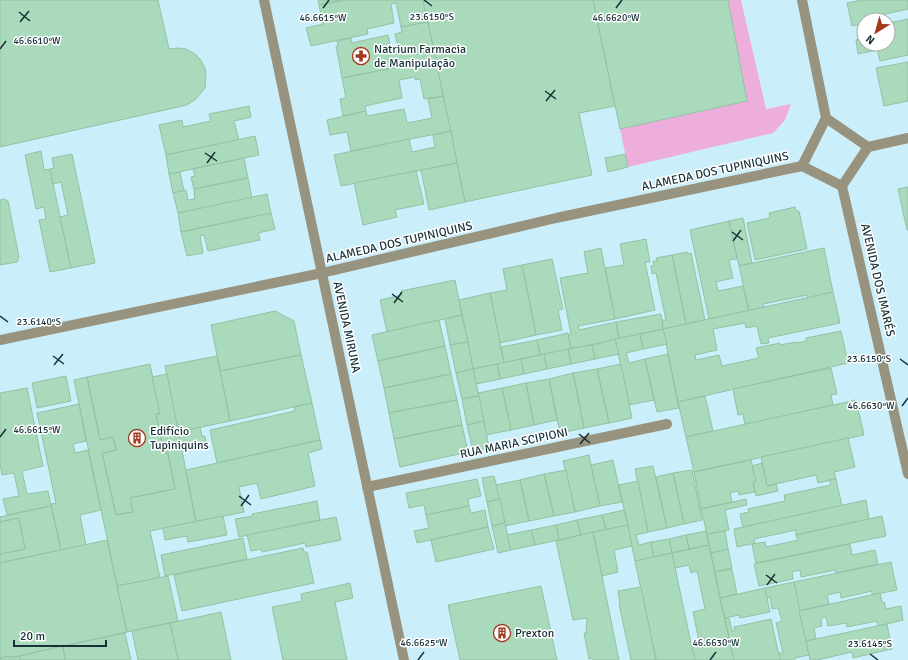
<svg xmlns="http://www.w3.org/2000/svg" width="908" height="660" font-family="Signika,sans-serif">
  <rect width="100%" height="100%" fill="#cbeffa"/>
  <path fill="#edaedc" d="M728 0H741L766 109 791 104 785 120 773 133 628 167 620 129 747 101Z"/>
  <g fill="#a9dabb" stroke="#92c2a3">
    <path d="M0 0H158L169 49 179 48 186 49 195 54 200 59 205 68 206 75 205 88 196 99 187 105 0 147Z"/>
    <path d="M318 0H344L319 5Z"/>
    <path d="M344 0H423L428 22 401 27 396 3 391 4 394 23 367 29 368 34 311 46 306 28 323 24 319 5Z"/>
    <path d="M423 0H593L615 106 579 113 592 175 465 202Z"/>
    <path d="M593 0H728L747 101 620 129Z"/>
    <path d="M862 0H908V9L872 17 873 20H864V23L852 26 847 3Z"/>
    <path d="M908 19V55L880 61 876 44H888V23Z"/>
    <path d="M428 22 436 60 342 78 336 46H338L337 41 351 38 352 43 388 35 392 53 399 51 395 34 402 32 401 27Z"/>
    <path d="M864 38V44H876L878 50 858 54 856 40Z"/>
    <path d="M436 60 443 96 424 99 420 79 415 80V77L399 80 402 98 365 106 366 111 343 116 340 99 346 98 342 78Z"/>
    <path d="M908 62V101L884 106 876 68Z"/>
    <path d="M443 96 451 131 351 151 347 132 330 135 327 120 366 111 367 116 404 109 407 123 432 118 428 99Z"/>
    <path d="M249 106 251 117 234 121 239 140 166 155 159 125 182 120 183 127 211 121 209 114Z"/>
    <path d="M451 131 457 163 341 186 334 155 409 139 412 152 435 147 433 135Z"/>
    <path d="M255 136 259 155 169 174 166 155Z"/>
    <path d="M41 151 44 170 50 169 71 268 50 272 39 220 46 219 44 207 36 209 25 155Z"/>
    <path d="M72 154 95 263 71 268 60 217 68 215 61 182 53 184 50 169 54 168 52 158Z"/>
    <path d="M625 154 628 167 608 172 605 158Z"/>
    <path d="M244 158 248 178 194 189 191 177 195 176 193 169Z"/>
    <path d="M457 163 465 202 429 210 421 170Z"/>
    <path d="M416 171 424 204 395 210 397 217 363 225 354 183Z"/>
    <path d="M180 172 184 191 173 193 169 174Z"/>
    <path d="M248 178 252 198 178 213 173 193 186 190 188 200 195 199 194 189Z"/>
    <path d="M908 187V230H907L898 189Z"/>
    <path d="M267 194 271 213 181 232 178 213Z"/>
    <path d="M4 199 8 201 19 257 17 262 0 265V200Z"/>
    <path d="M795 207 796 211H799L807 249 755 260 747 223 770 218 769 213Z"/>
    <path d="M271 213 275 229 258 233 260 240 208 251 204 235 200 236 203 253 187 256 181 232Z"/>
    <path d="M743 218 752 263 739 266 729 221Z"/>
    <path d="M729 221 737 259 729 260 733 278 716 282 718 291 743 286 749 311 709 319 690 230Z"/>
    <path d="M646 239 650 262H645L655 310 615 319 605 268 624 265 620 244Z"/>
    <path d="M601 248 615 319 578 326 579 330 616 322 619 339 571 349 568 335 571 334 560 278 588 273 584 252Z"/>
    <path d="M824 248 833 292 808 298 807 295 763 304 764 307 749 311 739 266Z"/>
    <path d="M687 252 688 254 691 253 705 320 686 324 672 255Z"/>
    <path d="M672 255 686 324 663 329 662 320H666L656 273 652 274 651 266 654 265 653 261H657L656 258Z"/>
    <path d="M552 259 563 309 558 310 562 330 536 335 522 265Z"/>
    <path d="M522 265 536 335 500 343 490 293 507 290 503 269Z"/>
    <path d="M455 280 462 315 387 332 380 300 402 295 401 291Z"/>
    <path d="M833 292 840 323 768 338 769 343 761 344 757 326 746 328 745 323 713 329 717 350 695 355 696 360 719 355 722 366 759 358 756 348 780 343V345L796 342 797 343 806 341V338L841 331 848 363 678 402 663 329Z"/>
    <path d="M490 293 504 363 473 369 459 300Z"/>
    <path d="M275 311 294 321 301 355 220 371 211 325Z"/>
    <path d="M661 314 663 329 619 339 616 322Z"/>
    <path d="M462 315 468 342 450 345 445 319Z"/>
    <path d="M439 320 445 346 378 361 372 335Z"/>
    <path d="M663 329 667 344 643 349 640 334Z"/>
    <path d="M568 333 571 349 540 355 537 340Z"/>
    <path d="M640 334 643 349 626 353 629 363 645 359 654 400 629 405 615 339Z"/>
    <path d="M615 339 619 354 595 359 592 345Z"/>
    <path d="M537 340 540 355 504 363 501 347Z"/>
    <path d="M468 342 473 369 456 373 450 345Z"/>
    <path d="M592 345 595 359 571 364 568 349Z"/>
    <path d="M445 346 451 374 384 388 378 361Z"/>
    <path d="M568 349 571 364 547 369 544 354Z"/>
    <path d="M544 354 547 369 524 374 521 359Z"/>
    <path d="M668 354 679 408 657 412 645 359Z"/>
    <path d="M301 355 312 403 230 421 220 371Z"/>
    <path d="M217 356 230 421 178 432 165 366Z"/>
    <path d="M521 359 524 374 500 379 497 364Z"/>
    <path d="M150 364 160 414H156L164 453H168L175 489 130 498 133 512 116 515 102 453 116 450 113 437 100 440 87 377Z"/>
    <path d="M497 364 500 379 476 384 473 369Z"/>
    <path d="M621 364 632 418 609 423 597 369Z"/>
    <path d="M831 368 837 394 831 395 833 405 745 425 743 414 738 415 733 389Z"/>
    <path d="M473 369 479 396 462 399 456 373Z"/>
    <path d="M597 369 609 423 584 428 573 373Z"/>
    <path d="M573 373 584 428 560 433 549 379Z"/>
    <path d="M167 374 196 522 150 531 160 578 117 586 74 380 87 377 100 440 113 437 116 450 102 453 116 515 133 512 130 498 175 489 168 453H164L156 414H160L152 377Z"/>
    <path d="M451 374 457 400 389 413 384 388Z"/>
    <path d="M66 376 71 401 37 408 32 383Z"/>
    <path d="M549 379 557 420 534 425 526 383Z"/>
    <path d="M526 383 534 425 511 430 502 388Z"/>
    <path d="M27 388 43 466 22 471 27 494 48 491 51 506 7 515 3 499 19 496 14 473 2 475 0 464V393Z"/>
    <path d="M502 388 511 430 486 435 478 393Z"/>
    <path d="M479 396 484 421 467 425 462 399Z"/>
    <path d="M705 396 713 431 686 437 678 402Z"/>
    <path d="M457 400 462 425 394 439 389 413Z"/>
    <path d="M856 400 864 435 694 472 686 437Z"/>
    <path d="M312 403 320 440 217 463 210 430 295 411 294 407Z"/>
    <path d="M79 404 86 441 73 444 75 453 88 450 101 510 80 515 86 545 61 550 51 504 56 503 37 413Z"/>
    <path d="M484 421 489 448 473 451 467 425Z"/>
    <path d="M462 425 468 452 400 467 394 439Z"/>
    <path d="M200 427 202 436H205L206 442 181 447 178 432Z"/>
    <path d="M848 438 855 467 834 472 836 479 818 483 816 475 767 486 761 457Z"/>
    <path d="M320 440 322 449 308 453 315 486 261 499 257 483 239 487 244 512 196 522 186 470Z"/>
    <path d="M589 455 600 506 575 512 563 461Z"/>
    <path d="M613 460 622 502 600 506 591 465Z"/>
    <path d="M751 460 756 481 753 482 755 492 739 495 738 491 730 493 732 502 701 509 694 472Z"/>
    <path d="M762 463 767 486 776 484 778 491 756 496 753 482 756 481 752 466Z"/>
    <path d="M653 466 667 528 648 532 635 469Z"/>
    <path d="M566 470 575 512 554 516 544 474Z"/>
    <path d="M692 470 702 520 684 524 673 473Z"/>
    <path d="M673 473 684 524 667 528 656 477Z"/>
    <path d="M544 474 554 516 529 521 520 480Z"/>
    <path d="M494 476 500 499 487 502 482 478Z"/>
    <path d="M477 479 481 496 468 499 469 506 426 515 424 505 409 508 406 493Z"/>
    <path d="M836 479 842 506 743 527 740 514 749 512 748 509 785 501 784 495 831 485 829 480Z"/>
    <path d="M520 480 529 521 505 526 496 485Z"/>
    <path d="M638 481 648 532 636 535 639 545 651 542 654 557 635 561 619 485Z"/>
    <path d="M500 499 505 523 492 526 487 502Z"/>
    <path d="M746 499 747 505 725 510 729 530 707 534 701 509Z"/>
    <path d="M866 500 869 519 796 535V530L754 539 755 543 737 547 734 529Z"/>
    <path d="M317 501 320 520 239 537 235 519 253 516 252 514Z"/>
    <path d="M51 506 61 550 0 563V554L25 549 19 518 0 522V517Z"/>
    <path d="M469 506 471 513 485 510 488 527 417 543 414 531 429 528 426 515Z"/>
    <path d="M624 510 628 525 606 530 602 515Z"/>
    <path d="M602 515 606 530 581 535 577 520Z"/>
    <path d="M223 516 227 535 188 542 187 536 165 540 163 528Z"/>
    <path d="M882 516 886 536 756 563 752 544 765 542 766 547 798 540 796 535Z"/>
    <path d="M336 517 341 540 306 547 305 543 262 552 261 549 251 551 247 535Z"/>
    <path d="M19 518 25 549 0 554V522Z"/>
    <path d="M577 520 581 535 559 540 556 525Z"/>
    <path d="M505 523 511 550 498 553 492 526Z"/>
    <path d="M556 525 559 540 535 545 531 530Z"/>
    <path d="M628 525 632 546 614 550 618 572 602 576 593 532Z"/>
    <path d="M488 527 494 549 436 562 431 540Z"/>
    <path d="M531 530 535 545 511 550 507 535Z"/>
    <path d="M706 531 709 545 689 549 686 535Z"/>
    <path d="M725 531 728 549 711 553 707 534Z"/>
    <path d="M593 532 602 576 619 660H593L592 658 589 659 584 633H586L587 618 573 620 556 541Z"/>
    <path d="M686 535 689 549 672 553 669 539Z"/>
    <path d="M243 538 247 559 165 576 161 555Z"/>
    <path d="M669 539 672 553 654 557 651 542Z"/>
    <path d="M107 540 127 632 19 656 11 658V656L0 658V563Z"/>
    <path d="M850 544 852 555 875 550 878 564 836 573 835 570 801 577 800 570 792 572 793 579 759 586 754 564Z"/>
    <path d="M709 545 720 598 734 660H695L692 648 700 646 693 612 705 609 697 571 691 573 689 565 675 568 672 553Z"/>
    <path d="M303 548 304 552H307L314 583 182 611 174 575Z"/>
    <path d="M728 549 732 568 715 572 711 553Z"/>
    <path d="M672 553 692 648 695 660H656L635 561Z"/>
    <path d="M891 562 897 590 872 595V591L841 598 840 592 827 595 829 604 799 611 794 582Z"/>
    <path d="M732 569 737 594 720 598 715 572Z"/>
    <path d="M168 576 178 621 127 632 117 586Z"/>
    <path d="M794 582 809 655 795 658V660H780L778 653H783L776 623 782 621 778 608 772 609 770 597 766 598 765 588Z"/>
    <path d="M350 583 353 598 335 602 347 660H283L272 607 302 601 301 594Z"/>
    <path d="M541 586 557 660H460L448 605Z"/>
    <path d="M641 587 656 660H631L619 604H620L618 591Z"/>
    <path d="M765 588 770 612 740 618 739 615 725 618 720 598Z"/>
    <path d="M880 593 882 602H884L886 609 901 606 903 620 878 626 877 621 847 627 846 623 828 626 826 617 821 618 822 626 814 628 816 639 806 641 799 611Z"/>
    <path d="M221 612 231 660H178L170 623Z"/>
    <path d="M725 618H729L732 631H735L734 627 771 619 780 660H734Z"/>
    <path d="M170 623 178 660H138L132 631Z"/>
    <path d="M887 624 892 649 853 658 852 652 817 660H810L806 641Z"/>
    <path d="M125 633 131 660H65L63 646Z"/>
    <path d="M63 646 65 660H20L19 656Z"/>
    <path d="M11 656V658L19 656 20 660H0V658Z"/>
  </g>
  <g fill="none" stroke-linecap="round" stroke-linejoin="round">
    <g stroke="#98937e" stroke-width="10">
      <path d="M264 0 404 660"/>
      <path d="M802 0 826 118 802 166"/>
      <path d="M826 118 868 147"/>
      <path d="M868 147 842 186 908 474"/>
      <path d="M868 147 908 138"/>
      <path d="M802 166 842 186"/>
      <path d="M0 340 322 273 556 218 802 166"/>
      <path d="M367 487 667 424"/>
    </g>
  </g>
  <path fill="none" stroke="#183138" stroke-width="1.5" d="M424 0 432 6M323 8 329 0M616 8 622 0M19 12 30 21M20 22 29 11M0 49 6 41M545 91 556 99M546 101 555 90M205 153 217 161M207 163 215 152M732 232 743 240M733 241 741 230M392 294 403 302M394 303 402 292M0 316 8 322M53 356 64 364M900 359 908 365M54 365 63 354M902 406 908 398M579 434 590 443M0 437 6 429M580 444 589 433M239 496 251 505M241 506 249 495M766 575 777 583M767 585 775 574M870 654 878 660M418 660 424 652M710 660 716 652"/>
  <defs>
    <g id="pharmacy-ring" transform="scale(0.9)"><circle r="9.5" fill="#fff" stroke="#a23a1c" stroke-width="1.5"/><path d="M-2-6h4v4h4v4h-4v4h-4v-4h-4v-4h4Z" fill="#a23a1c"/></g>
    <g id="building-ring" transform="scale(0.9)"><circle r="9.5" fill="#fff" stroke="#a23a1c" stroke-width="1.5"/><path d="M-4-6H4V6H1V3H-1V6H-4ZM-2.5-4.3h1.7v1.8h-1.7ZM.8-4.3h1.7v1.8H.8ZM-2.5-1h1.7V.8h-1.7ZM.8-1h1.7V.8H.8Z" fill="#a23a1c"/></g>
  </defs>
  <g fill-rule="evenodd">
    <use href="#pharmacy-ring" x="361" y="56"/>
    <use href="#building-ring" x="137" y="438"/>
    <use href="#building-ring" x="502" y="633"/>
  </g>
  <g text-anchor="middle" stroke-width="3" stroke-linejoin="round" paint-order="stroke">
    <g font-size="12" fill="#183138" stroke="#fff" text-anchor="start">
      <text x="374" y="53">Natrium Farmacia<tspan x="374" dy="14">de Manipulação</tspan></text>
      <text x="150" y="435">Edifício<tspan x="150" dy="14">Tupiniquins</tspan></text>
      <text x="515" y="637">Prexton</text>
    </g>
    <g font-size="12" fill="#183138" stroke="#fff">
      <text transform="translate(715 171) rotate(-12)" y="4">ALAMEDA DOS TUPINIQUINS</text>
      <text transform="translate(399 242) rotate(-13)" y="4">ALAMEDA DOS TUPINIQUINS</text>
      <text transform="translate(878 280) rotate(77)" y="4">AVENIDA DOS IMARÉS</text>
      <text transform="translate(347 327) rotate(78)" y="4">AVENIDA MIRUNA</text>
      <text transform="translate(514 443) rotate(-12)" y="4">RUA MARIA SCIPIONI</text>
    </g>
  </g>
  <g font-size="10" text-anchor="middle" fill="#183138" stroke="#fff" stroke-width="3" stroke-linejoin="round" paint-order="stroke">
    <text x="432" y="20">23.6150°S</text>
    <text x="323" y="21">46.6615°W</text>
    <text x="616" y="21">46.6620°W</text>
    <text x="37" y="44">46.6610°W</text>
    <text x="39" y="325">23.6140°S</text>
    <text x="869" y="362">23.6150°S</text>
    <text x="871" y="409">46.6630°W</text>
    <text x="37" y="433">46.6615°W</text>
    <text x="424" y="646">46.6625°W</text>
    <text x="716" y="646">46.6630°W</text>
    <text x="870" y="647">23.6145°S</text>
  </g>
  <g transform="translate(876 32) rotate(217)"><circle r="19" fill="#ffffff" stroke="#a3adaf"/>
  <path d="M0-3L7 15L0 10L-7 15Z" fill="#a23a1c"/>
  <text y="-6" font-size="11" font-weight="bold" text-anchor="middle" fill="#183138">N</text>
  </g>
  <path d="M14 640v6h92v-6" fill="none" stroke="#183138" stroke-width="2"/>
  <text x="20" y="640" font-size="12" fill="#183138" stroke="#ffffff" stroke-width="3" paint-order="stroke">20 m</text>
</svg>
